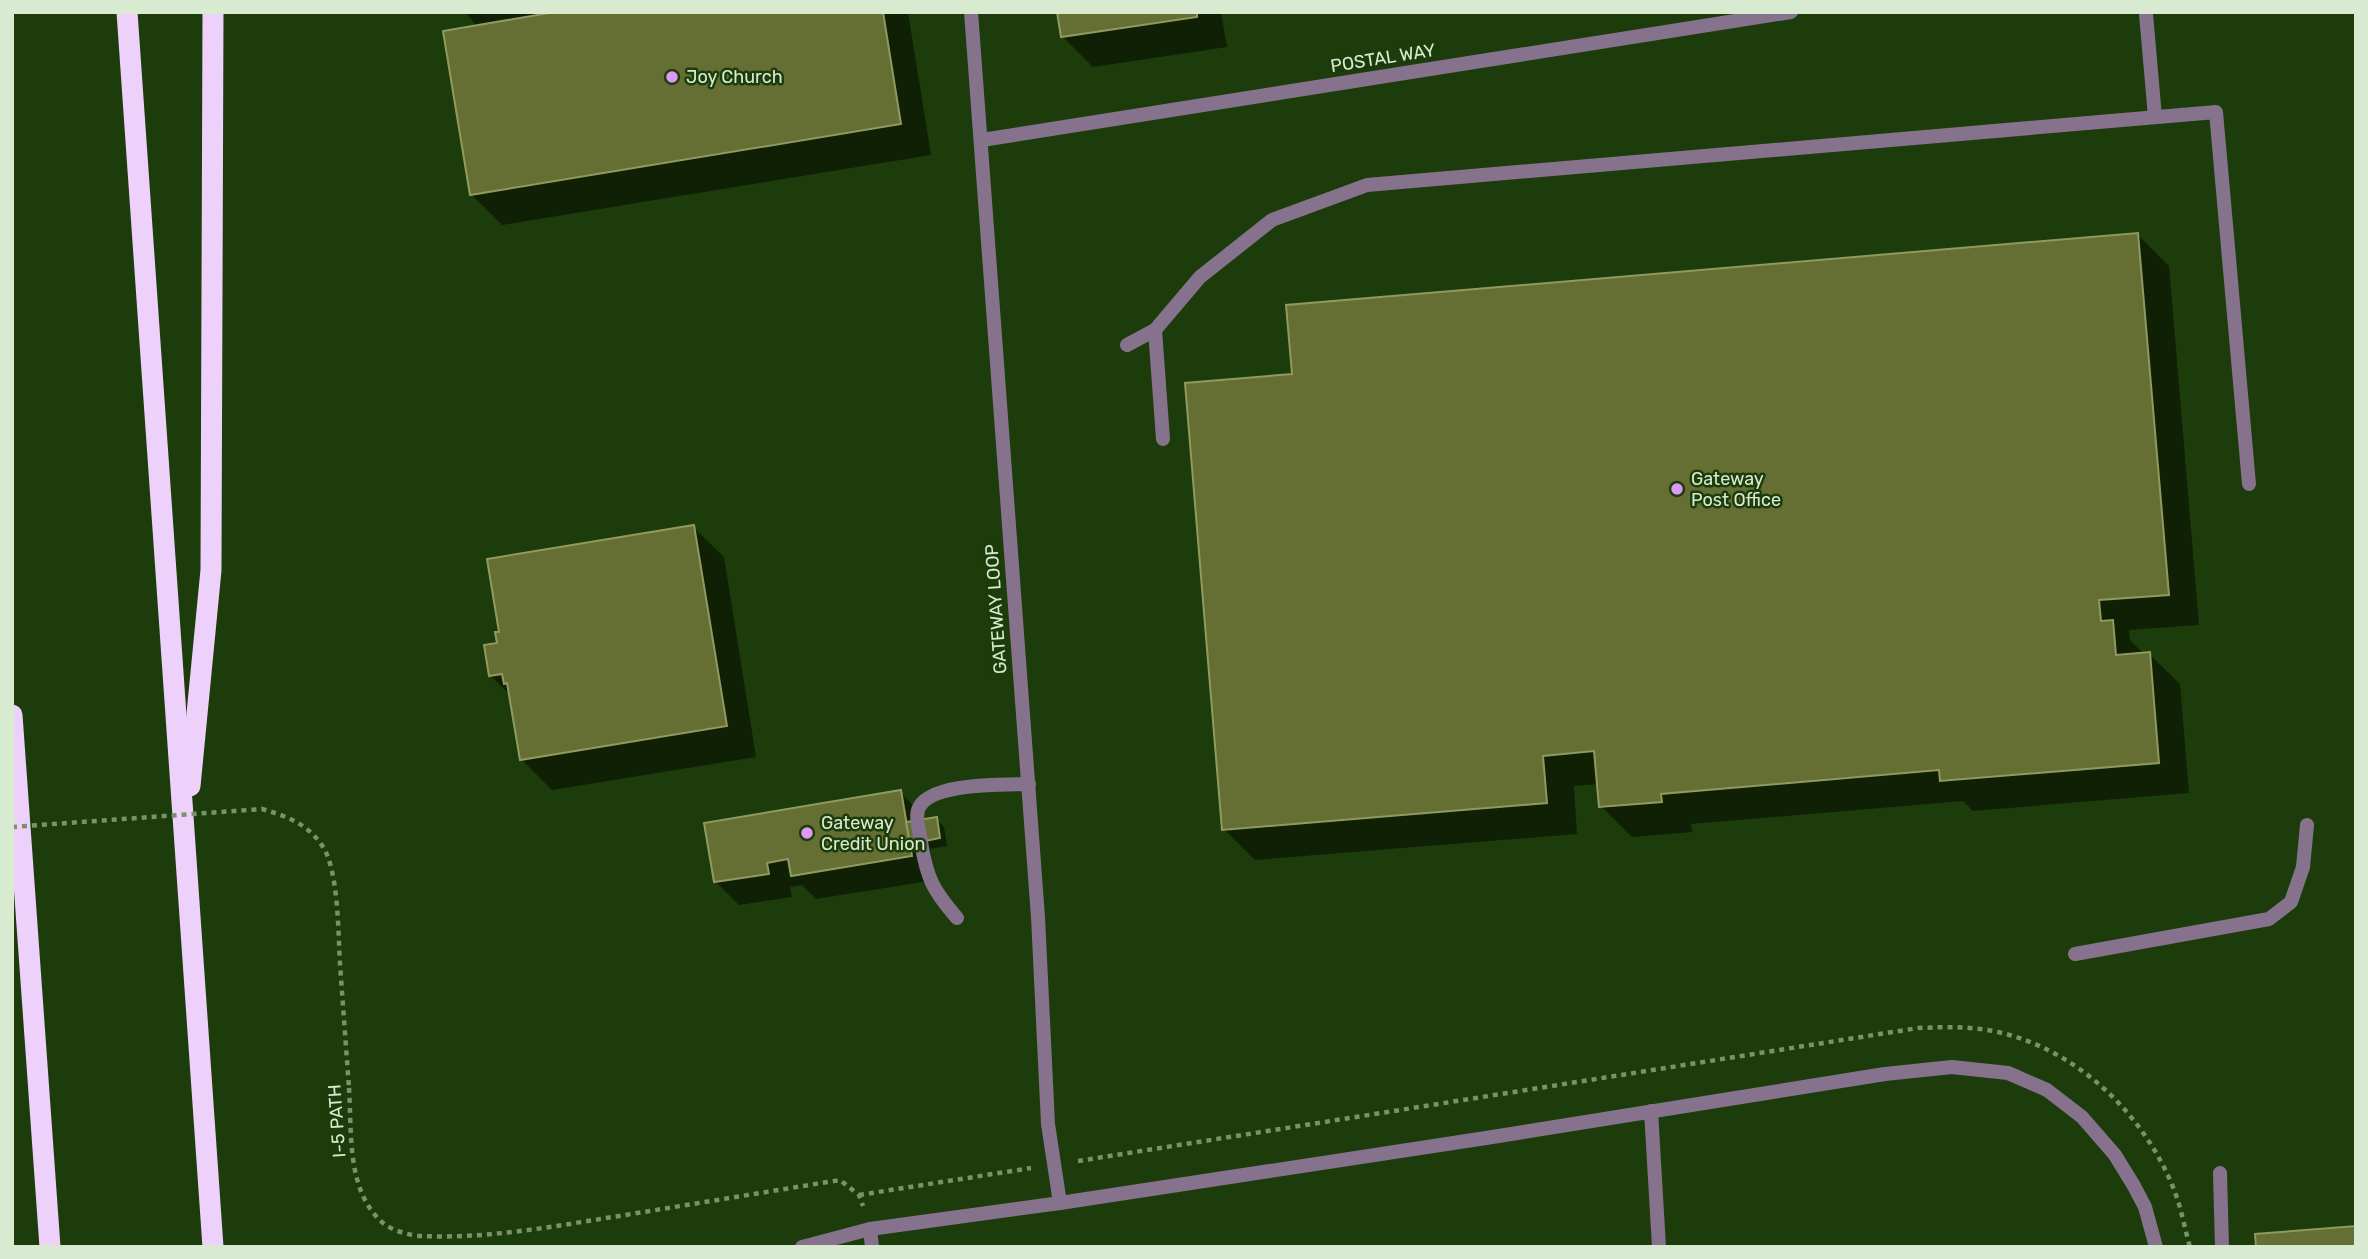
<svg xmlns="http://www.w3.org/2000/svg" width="2368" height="1259" font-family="Rubik,sans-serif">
  <rect width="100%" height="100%" fill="#1d3c0b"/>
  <g fill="#0007">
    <path d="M465 12H908L931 155 502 225 471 194 478 27Z"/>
    <path d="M1059 12H1221L1227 47 1093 67 1062 36Z"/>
    <path d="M2138 235 2169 266 2199 625 2129 630 2130 640 2143 653 2149 654 2180 684 2189 793 1973 811 1963 801 1691 824 1692 832 1632 837 1601 806 1599 784 1574 786 1577 834 1255 860 1224 829 1294 375Z"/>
    <path d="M693 527 724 557 756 757 552 790 521 759 511 696 490 675 499 645Z"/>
    <path d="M900 792 924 816 925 821 937 819 944 827 947 846 930 849 935 880 816 899 802 885 790 887 792 897 739 905 715 881Z"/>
  </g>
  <g fill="#656e33" stroke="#909a5e" stroke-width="2">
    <path d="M555 12H883L901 124 470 195 443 31Z"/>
    <path d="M1057 12H1197V17L1061 37Z"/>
    <path d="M2138 233 2169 595 2099 600 2101 621 2113 620 2116 655 2150 652 2159 763 1940 781 1939 770 1661 794 1662 802 1599 807 1594 751 1543 756 1547 803 1222 830 1185 383 1292 374 1286 305Z"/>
    <path d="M694 525 727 726 520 760 507 683 504 684 502 674 489 676 484 645 497 643 495 632H499L487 559Z"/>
    <path d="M901 790 912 856 791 876 788 859 767 863 769 874 714 882 704 823Z"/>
    <path d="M937 817 940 838 910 844 906 822Z"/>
    <path d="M2356 1226V1247H2256L2255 1234Z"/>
  </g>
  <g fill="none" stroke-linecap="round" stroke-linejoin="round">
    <g stroke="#79926c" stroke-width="4.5" stroke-dasharray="5 5" stroke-linecap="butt">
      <path d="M349 1088C352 1133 346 1191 383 1223 393 1231 411 1236 423 1236 488 1239 555 1226 619 1216 693 1204 766 1192 840 1180L859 1195 863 1206"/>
      <path d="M1078 1161 1918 1028C1945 1027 1971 1026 1998 1032 2079 1050 2148 1118 2176 1195 2182 1212 2185 1230 2190 1247"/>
      <path d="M859 1195 1031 1168"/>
    </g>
    <g stroke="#86728d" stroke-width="14">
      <path d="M2146 14 2155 117"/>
      <path d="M1155 330 1163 439"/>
      <path d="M1127 345 1155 330 1200 277 1272 220 1367 185 2216 112 2249 484"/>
      <path d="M957 918C933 890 927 879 921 842 920 832 915 820 918 810 927 782 1004 785 1029 784"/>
      <path d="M2075 954 2269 919 2291 902 2303 867 2307 825"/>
      <path d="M1651 1111 1659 1247"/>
      <path d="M2220 1173 2222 1247"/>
      <path d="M870 1229 872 1247"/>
      <path d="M802 1247 870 1229 1060 1203 1486 1138 1885 1074 1952 1067 2008 1073 2047 1090 2082 1117 2115 1155 2134 1186 2145 1207 2156 1247"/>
    </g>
    <path stroke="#86728d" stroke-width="14" d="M982 140 1791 12"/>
    <path stroke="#86728d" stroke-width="14" d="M971 12 1038 917 1048 1124 1060 1203"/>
    <g stroke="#eed1fa" stroke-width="21">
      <path d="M127 12 213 1247"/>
      <path d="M12 715 50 1247"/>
      <path d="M190 786 211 570 213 12"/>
    </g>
    <path stroke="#79926c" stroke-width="4.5" stroke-dasharray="5 5" stroke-linecap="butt" d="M12 827 262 809C286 816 306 823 321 844 339 867 338 934 340 964 343 1006 346 1047 349 1088"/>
  </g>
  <g fill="#dc99f5" stroke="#1d3c0b" stroke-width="2.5">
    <circle cx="672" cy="77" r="7"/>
    <circle cx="1677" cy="489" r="7"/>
    <circle cx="807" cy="833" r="7"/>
  </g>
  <g text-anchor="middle" stroke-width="5" stroke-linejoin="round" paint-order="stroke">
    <g font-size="18" fill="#d8ebd0" stroke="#1d3c0b">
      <text transform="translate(1383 58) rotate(-9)" y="6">POSTAL WAY</text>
      <text transform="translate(996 609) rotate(-94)" y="6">GATEWAY LOOP</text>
      <text transform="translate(337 1121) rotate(-94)" y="6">I-5 PATH</text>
    </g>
    <g font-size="18" fill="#d8ebd0" stroke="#1d3c0b" text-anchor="start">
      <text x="686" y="83">Joy Church</text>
      <text x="1691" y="485">Gateway<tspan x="1691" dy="21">Post Office</tspan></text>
      <text x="821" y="829">Gateway<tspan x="821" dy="21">Credit Union</tspan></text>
    </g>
  </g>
  <rect width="2368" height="1259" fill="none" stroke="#d8ebd0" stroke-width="28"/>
</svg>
